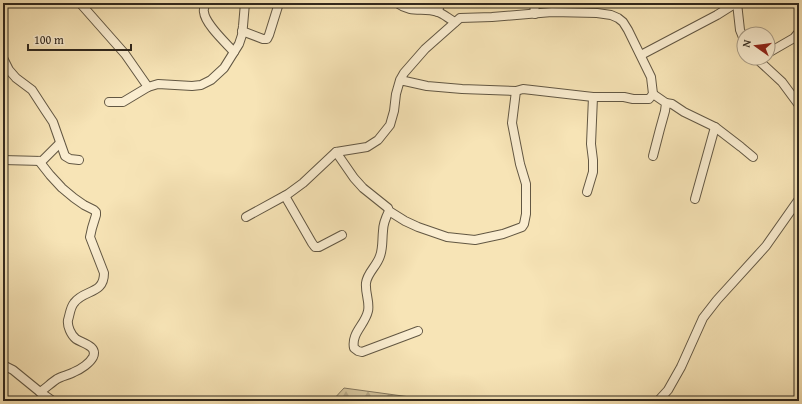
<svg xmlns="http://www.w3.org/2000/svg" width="802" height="404" font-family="'Gentium Book Plus',serif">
  <defs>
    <pattern id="forest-firs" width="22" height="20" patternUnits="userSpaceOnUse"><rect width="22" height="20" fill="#d5c49c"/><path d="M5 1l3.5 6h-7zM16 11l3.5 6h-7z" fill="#b7a886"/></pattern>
  </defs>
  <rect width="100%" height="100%" fill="#f7e4b6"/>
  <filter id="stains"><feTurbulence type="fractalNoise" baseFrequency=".005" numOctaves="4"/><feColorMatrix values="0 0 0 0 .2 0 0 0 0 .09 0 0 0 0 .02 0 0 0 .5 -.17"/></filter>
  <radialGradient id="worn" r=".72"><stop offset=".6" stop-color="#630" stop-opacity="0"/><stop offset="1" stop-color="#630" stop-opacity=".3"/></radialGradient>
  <path fill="url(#forest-firs)" stroke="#83765c" d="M344 388 410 397 407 401H332Z"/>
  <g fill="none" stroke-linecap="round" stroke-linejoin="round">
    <g stroke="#625743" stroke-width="10">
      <g id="minor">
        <path d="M80 3 125 54 148 87"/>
        <path d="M205 3C205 6 203 10 204 12 205 24 226 43 234 52"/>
        <path d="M397 3C412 14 422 7 438 12 444 14 449 19 455 22"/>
        <path d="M534 3 535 14"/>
        <path d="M737 3 740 30 744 40"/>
        <path d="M438 12 440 3"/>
        <path d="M242 31 263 39H267L269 35 279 3"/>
        <path d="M768 53 794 38 799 32"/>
        <path d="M641 55 717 15 736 3"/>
        <path d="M3 58 9 70 16 78 32 90 45 110 53 122 65 156 70 159 79 160"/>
        <path d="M756 58 782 82 799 105"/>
        <path d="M653 94 666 103 665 111 660 129 653 156"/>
        <path d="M109 102H123L148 87 158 84 192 86 201 85 211 80 224 68 239 44 242 35 243 26 245 3"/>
        <path d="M666 103 672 104 684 112 715 127 741 147 753 157"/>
        <path d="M336 152 354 178 363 188 388 208 389 211 405 221 418 227 447 237 475 240 503 234 522 227 524 224 526 214V184L520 164 512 123 516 91"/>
        <path d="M3 160 42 161 60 143"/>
        <path d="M39 161 50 175 62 188 74 198 84 205 94 210 96 212V215L92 228 90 237 104 273C104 295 84 289 74 303 70 308 70 314 68 320 67 326 71 335 76 339 82 343 98 346 93 357 90 363 81 369 74 372 69 375 62 376 57 379 51 383 46 388 40 392"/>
        <path d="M587 192 593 172V160L591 144 593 97"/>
        <path d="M285 196 312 243 315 247H319L342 235"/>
        <path d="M695 199 715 127"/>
        <path d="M389 211C386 217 383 224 383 231 382 240 383 248 380 256 377 266 367 273 366 283 365 293 370 302 368 311 365 325 351 333 354 348L358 351 362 352 418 331"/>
        <path d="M246 217 288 194 303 183 336 152 367 147 378 140 390 125 394 111 396 94 400 80 404 73 425 49 460 18 492 17 552 12 597 13 611 15 618 18 623 22 628 30 651 77 653 94 649 99H633L624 97H593L523 89 516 91 462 89 427 86 400 80"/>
        <path d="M3 365 13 370 40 392 53 401"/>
        <path d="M658 401 668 390 681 367 703 318 717 300 766 246 799 199"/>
      </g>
    </g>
    <use href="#minor" stroke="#faedd0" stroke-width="8"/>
  </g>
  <rect width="802" height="404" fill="none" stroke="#f7e4b6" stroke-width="16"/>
  <rect x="4" y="4" width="794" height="396" fill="none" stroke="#31281d" stroke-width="2"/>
  <rect x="8" y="8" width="786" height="388" fill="none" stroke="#31281d"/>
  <g transform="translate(756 46) rotate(284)"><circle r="19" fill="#faedd0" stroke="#aa9e88"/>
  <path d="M0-3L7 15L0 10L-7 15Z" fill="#8f2418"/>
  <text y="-6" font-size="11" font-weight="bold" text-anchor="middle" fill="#31281d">N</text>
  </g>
  <path d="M28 44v6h103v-6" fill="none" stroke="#31281d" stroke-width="2"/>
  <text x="34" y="44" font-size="12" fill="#31281d" stroke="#faedd0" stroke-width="3" paint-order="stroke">100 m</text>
  <rect width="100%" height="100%" filter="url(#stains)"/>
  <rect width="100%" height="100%" fill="url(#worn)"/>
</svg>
